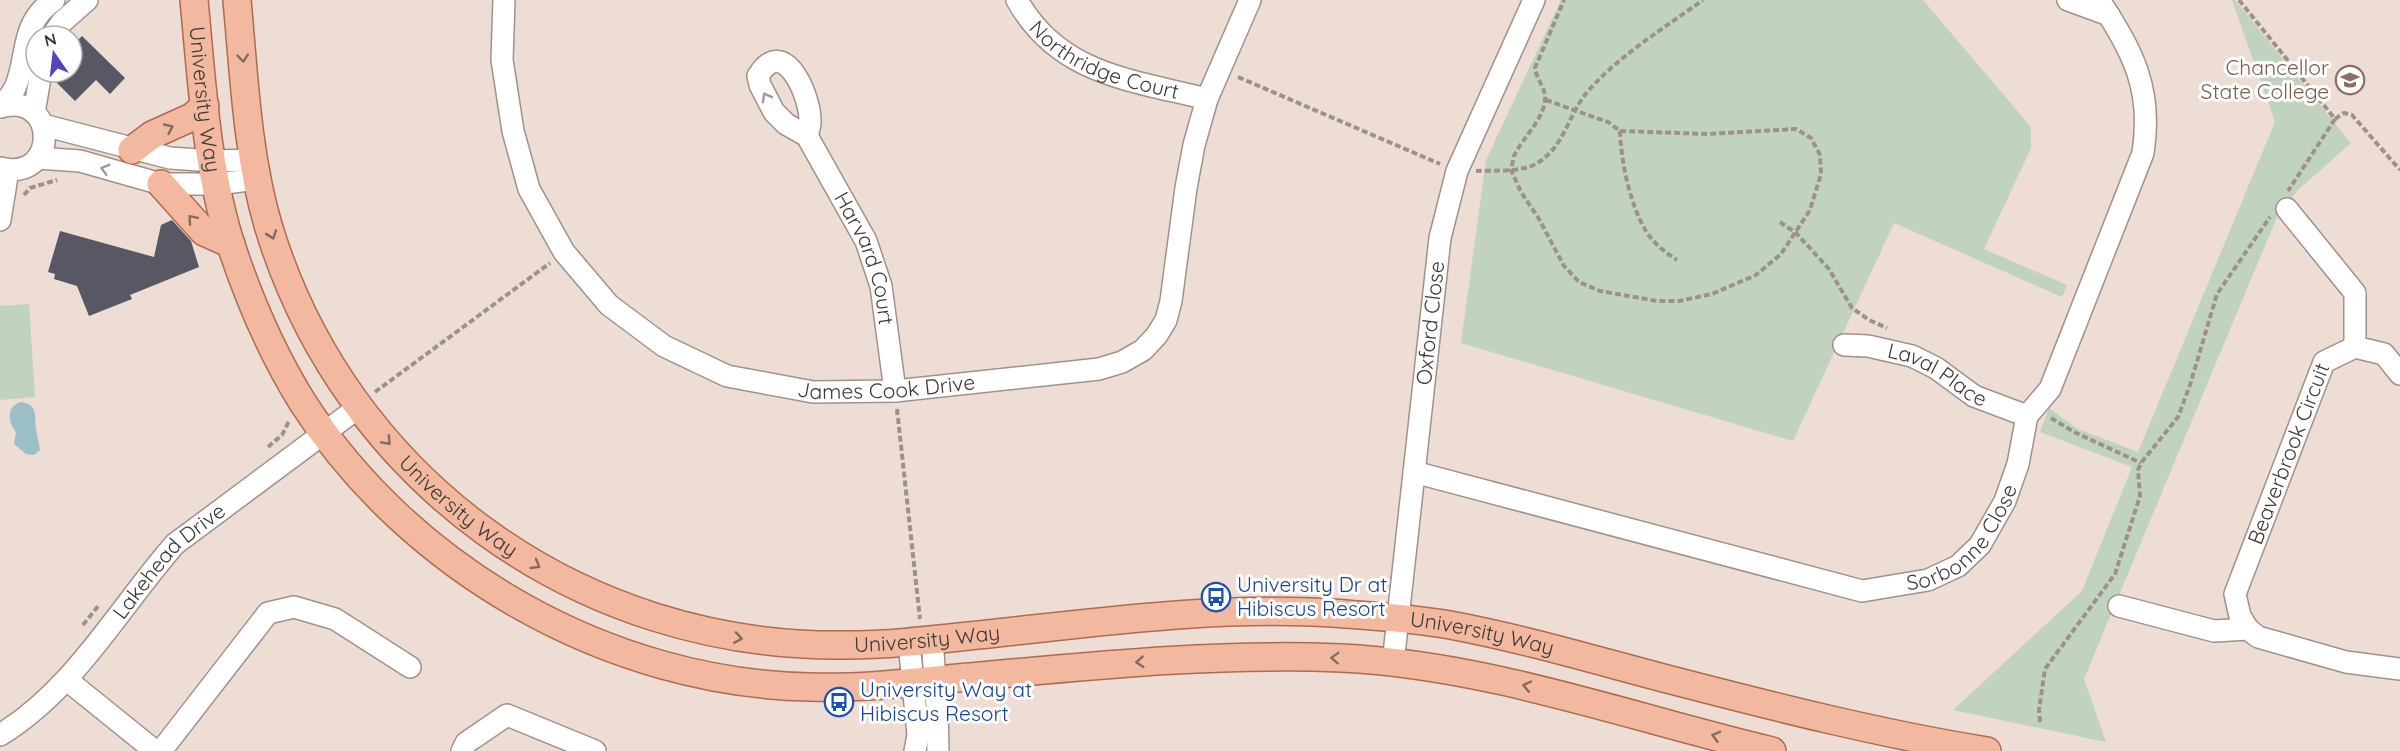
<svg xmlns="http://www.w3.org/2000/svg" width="2400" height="751" font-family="Quicksand,sans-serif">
  <rect width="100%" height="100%" fill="#edddd4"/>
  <g fill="#c2d2c0">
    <path d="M1561 0H1923L2031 127V148L1984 249 2067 285 2062 297 1894 223 1793 441 1461 343 1486 160Z"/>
    <path d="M2232 0H2235L2351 143 2298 190 2277 217 2084 679 2106 742 1953 710 2082 591 2132 467 2040 432 2049 408 2078 429 2138 452 2275 122Z"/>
    <path d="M29 304 35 397 0 400V306Z"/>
  </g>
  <path fill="#9bbec7" d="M21 402C39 405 34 416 36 429 37 436 39 443 40 450L34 455 26 454 14 444 16 432C8 422 6 406 21 402Z"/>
  <g fill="#575864">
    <path d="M82 36 125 78 110 94 96 80 75 101 56 82 66 72H72V46Z"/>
    <path d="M172 220 191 241 199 267 130 295 132 299 89 316 77 286 54 279 55 274 48 272 60 231 154 257 161 225Z"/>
  </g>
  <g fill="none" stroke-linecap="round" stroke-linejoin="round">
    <g stroke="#a0928a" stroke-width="24">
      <g id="minor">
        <path id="s1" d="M504 0 502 60 513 131 529 189 564 252 609 305 664 346 727 376 813 392 895 391 1099 369 1122 362 1143 350 1157 335 1166 320 1171 301 1186 188 1194 145 1207 99 1250 0"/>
        <path id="s2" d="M1017 0C1059 75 1132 80 1207 99"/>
        <path d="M2068 0 2109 15"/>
        <path d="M52 36 62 22 87 0"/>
        <path d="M0 107C58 90 60 183 0 168"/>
        <path d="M1 107C6 101 11 95 15 88 29 56 19 24 54 0"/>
        <path d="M34 113 41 72"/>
        <path d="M43 125 170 158 213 161 254 160"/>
        <path id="s3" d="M807 136C808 132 810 127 810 122 811 97 784 33 758 76L760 85 774 112 786 124 807 136 866 241 881 286 895 391"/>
        <path d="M38 158 80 161 161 184H217L258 179"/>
        <path d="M2287 209 2355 293V347"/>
        <path d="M0 220 8 170"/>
        <path id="s4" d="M1844 345 1868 346 1912 356 1936 368 1974 396 2027 416"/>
        <path id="s5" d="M1414 472 1862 591 1928 580 1958 566 1980 545 2005 501 2018 464 2027 416 2050 389 2143 153C2153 89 2133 52 2099 0"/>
        <path d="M2119 606 2214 631 2248 629 2258 637 2346 662 2400 669"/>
        <path id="s6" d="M2248 629 2240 616 2235 594 2324 362 2355 347 2384 354 2400 374"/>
        <path d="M932 640 937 705 938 751"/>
        <path d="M909 642 918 735 915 751"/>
        <path id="s7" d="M1393 663 1440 238 1457 171 1534 0"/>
        <path d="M67 680 155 751"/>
        <path id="s8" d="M0 735C75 689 118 609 175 544L359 407"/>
        <path d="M161 751 268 613 294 607 335 619 410 667"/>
        <path d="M462 751 466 743 507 715 595 751"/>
      </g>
    </g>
    <g stroke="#ad6c51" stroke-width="30">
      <g id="major">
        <path id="s9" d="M194 0C202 82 206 169 232 248 250 302 273 355 303 403 411 571 610 683 809 687 866 689 923 681 980 676 1100 665 1220 653 1341 658 1489 665 1629 717 1772 751"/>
        <path id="s10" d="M237 0C244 75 247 153 268 225 345 481 581 649 846 645 897 645 947 638 997 633 1108 621 1220 606 1332 613 1372 616 1411 618 1450 625 1525 639 1598 661 1671 680 1775 707 1881 734 1987 751"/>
        <path d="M132 150 152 135 192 117 205 106"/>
        <path d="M161 184 204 232 231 244"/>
      </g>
    </g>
    <g stroke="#9d918b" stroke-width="4" stroke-dasharray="6 3" stroke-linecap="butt">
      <path d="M2239 0 2335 119 2288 191"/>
      <path d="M1238 77 1440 164"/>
      <path d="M1546 100 1608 122 1620 131 1708 134 1796 129 1811 138 1820 155 1821 174 1810 210 1781 254 1756 275 1712 294 1679 301H1657L1600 291 1579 282 1564 266 1539 219 1521 192 1511 170C1512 166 1513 161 1514 156 1522 138 1544 120 1545 99 1546 88 1536 79 1535 68L1564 0"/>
      <path d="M2335 119 2344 113 2352 115 2400 170"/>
      <path d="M1620 131C1621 161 1630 205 1646 231 1654 244 1665 252 1677 260"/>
      <path d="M1476 171C1495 170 1523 173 1539 162 1565 145 1569 113 1588 91 1620 55 1664 28 1703 0"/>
      <path d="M24 195 30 188 57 180"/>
      <path d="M1780 222 1796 233 1829 269 1852 308 1869 320 1887 328"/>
      <path d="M375 392 550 263"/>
      <path d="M897 409 920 619"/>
      <path d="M2051 418 2074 432 2141 463"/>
      <path d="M268 447 282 435 289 421"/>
      <path d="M83 625 99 605"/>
      <path d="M2040 722 2039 710 2045 669 2115 574 2140 496 2138 470 2141 463 2178 417 2190 385 2217 294 2270 217"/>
    </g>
    <use href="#minor" stroke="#fff" stroke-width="21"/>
    <use href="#major" stroke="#f2b8a0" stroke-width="27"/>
  </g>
  <defs><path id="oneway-chevron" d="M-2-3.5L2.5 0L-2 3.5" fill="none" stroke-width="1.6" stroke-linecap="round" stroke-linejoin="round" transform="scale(1.5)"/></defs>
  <g stroke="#856b5f">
    <use href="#oneway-chevron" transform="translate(243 58) rotate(84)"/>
    <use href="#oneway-chevron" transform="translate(169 128) rotate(-25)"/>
    <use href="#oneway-chevron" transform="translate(192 219) rotate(-131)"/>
    <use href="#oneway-chevron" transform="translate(272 235) rotate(71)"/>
    <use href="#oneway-chevron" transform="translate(387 441) rotate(47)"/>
    <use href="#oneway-chevron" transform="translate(536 565) rotate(30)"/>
    <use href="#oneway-chevron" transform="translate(738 638) rotate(9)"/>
    <use href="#oneway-chevron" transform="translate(1335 658) rotate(-178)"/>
    <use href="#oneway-chevron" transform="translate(1140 662) rotate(176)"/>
    <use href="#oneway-chevron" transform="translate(1527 686) rotate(-168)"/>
    <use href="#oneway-chevron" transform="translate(1716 736) rotate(-165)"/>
  </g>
  <g stroke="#9e9b9a">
    <use href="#oneway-chevron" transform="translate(766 97) rotate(-119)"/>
    <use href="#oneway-chevron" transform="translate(105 169) rotate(-164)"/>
  </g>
  <defs>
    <g id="school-ring" transform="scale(1.5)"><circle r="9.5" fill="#fff" stroke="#8d6e63" stroke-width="1.5"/><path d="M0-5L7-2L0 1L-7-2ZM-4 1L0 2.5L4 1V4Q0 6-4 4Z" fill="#8d6e63"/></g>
    <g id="bus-ring" transform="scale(1.5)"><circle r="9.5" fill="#fff" stroke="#1a4fb4" stroke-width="1.5"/><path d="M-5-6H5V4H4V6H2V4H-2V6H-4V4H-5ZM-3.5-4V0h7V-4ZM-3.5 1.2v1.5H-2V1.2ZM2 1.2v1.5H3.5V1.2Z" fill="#1a4fb4"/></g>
  </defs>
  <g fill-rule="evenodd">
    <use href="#school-ring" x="2350" y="80"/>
    <use href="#bus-ring" x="1216" y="597"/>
    <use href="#bus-ring" x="839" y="702"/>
  </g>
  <g text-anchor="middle" stroke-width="6" stroke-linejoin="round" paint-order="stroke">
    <g font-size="21" fill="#3d3734" stroke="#fff">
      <text dy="7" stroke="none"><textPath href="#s2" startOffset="111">Northridge Court</textPath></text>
      <text dy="7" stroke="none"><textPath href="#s9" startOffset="100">University Way</textPath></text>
      <text dy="7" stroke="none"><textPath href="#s3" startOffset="330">Harvard Court</textPath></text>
      <text dy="7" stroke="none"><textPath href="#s7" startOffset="342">Oxford Close</textPath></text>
      <text dy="7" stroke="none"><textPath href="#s4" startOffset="100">Laval Place</textPath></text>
      <text dy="7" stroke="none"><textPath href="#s1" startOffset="633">James Cook Drive</textPath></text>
      <text dy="7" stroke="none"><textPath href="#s6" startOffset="188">Beaverbrook Circuit</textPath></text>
      <text dy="7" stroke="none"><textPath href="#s10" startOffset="573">University Way</textPath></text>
      <text dy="7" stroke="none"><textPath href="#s5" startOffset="585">Sorbonne Close</textPath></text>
      <text dy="7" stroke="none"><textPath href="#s8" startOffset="244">Lakehead Drive</textPath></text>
      <text dy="7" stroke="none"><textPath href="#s10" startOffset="1634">University Way</textPath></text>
      <text dy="7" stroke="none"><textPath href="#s10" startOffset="1076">University Way</textPath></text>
    </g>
    <g font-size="21" fill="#785e54" stroke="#fff" text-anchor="end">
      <text x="2329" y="75">Chancellor<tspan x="2329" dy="24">State College</tspan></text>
    </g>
    <g font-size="21" fill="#164399" stroke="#fff" text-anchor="start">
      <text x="1237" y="592">University Dr at<tspan x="1237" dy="24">Hibiscus Resort</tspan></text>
      <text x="860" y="697">University Way at<tspan x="860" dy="24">Hibiscus Resort</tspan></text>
    </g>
  </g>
  <g transform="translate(54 54) rotate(346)"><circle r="28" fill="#ffffff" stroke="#b1afae" stroke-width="1.5"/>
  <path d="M0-4.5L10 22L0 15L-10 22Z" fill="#5245bd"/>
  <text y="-9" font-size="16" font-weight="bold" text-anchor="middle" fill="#3d3734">N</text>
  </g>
</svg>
